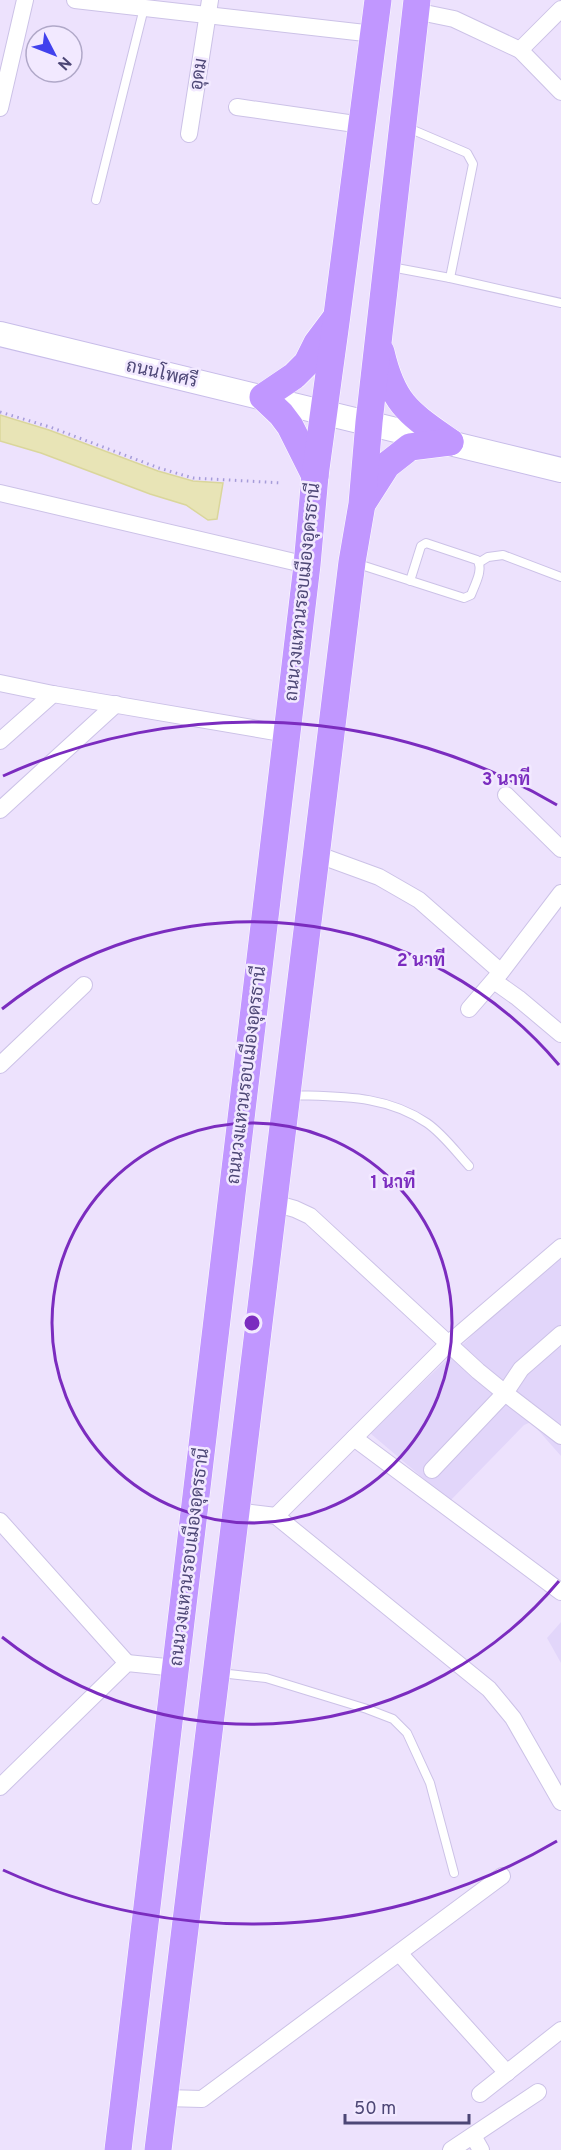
<svg xmlns="http://www.w3.org/2000/svg" width="561" height="2150" font-family="Overpass,Sarabun,sans-serif">
  <rect width="100%" height="100%" fill="#ede2fd"/>
  <g fill="#e2d6fa">
    <path d="M561 1256V1456L531 1422 524 1425 450 1501 370 1433 506 1303Z"/>
    <path d="M561 1622V1663L547 1638Z"/>
  </g>
  <path fill="#e8e4b6" stroke="#dad69b" stroke-width="1.5" d="M0 415 49 430 158 471 193 481 223 483 217 519 208 520 186 505 150 494 41 453 0 441Z"/>
  <g fill="none" stroke-linecap="round" stroke-linejoin="round">
    <g stroke="#ccc2e7" stroke-width="10">
      <g id="lane">
        <path d="M406 127 467 153 473 164 450 278"/>
        <path d="M96 200 144 8"/>
        <path d="M391 267 450 278 561 303"/>
        <path d="M480 562 488 557 503 555 561 577"/>
        <path d="M355 563 464 598 471 595C475 584 484 569 477 560L426 543 421 546 410 581"/>
        <path d="M289 1095C339 1097 384 1094 427 1123 443 1134 456 1152 469 1166"/>
        <path d="M220 1673 266 1678 367 1709 393 1719 407 1733 430 1783 454 1873"/>
      </g>
    </g>
    <g stroke="#ccc2e7" stroke-width="18">
      <g id="street">
        <path d="M75 0 374 34"/>
        <path d="M415 11 454 19 520 50 561 92"/>
        <path d="M520 50 561 9"/>
        <path d="M237 107 362 125"/>
        <path d="M0 108 25 0"/>
        <path d="M189 134 210 0"/>
        <path d="M0 493 307 565"/>
        <path d="M0 683 53 694 287 734"/>
        <path d="M0 741 53 694"/>
        <path d="M506 795 561 849"/>
        <path d="M0 810 116 704"/>
        <path d="M316 854 379 877 419 900 501 972 561 893"/>
        <path d="M494 981 518 998 561 1034"/>
        <path d="M469 1009 500 973"/>
        <path d="M0 1065 84 985"/>
        <path d="M274 1203 295 1209 310 1216 478 1371 505 1393 561 1436"/>
        <path d="M354 1438 561 1592"/>
        <path d="M432 1470 505 1393 521 1369 561 1334"/>
        <path d="M236 1511 276 1516 489 1689 513 1718 561 1802"/>
        <path d="M276 1516 448 1344 561 1247"/>
        <path d="M0 1521 127 1663"/>
        <path d="M0 1787 127 1663 176 1668"/>
        <path d="M399 1953 507 2073"/>
        <path d="M480 2094 561 2030"/>
        <path d="M165 2098 202 2099 502 1876"/>
        <path d="M473 2136 481 2150"/>
        <path d="M451 2150 538 2092"/>
      </g>
    </g>
    <g stroke="#c8bde9" stroke-width="26">
      <path id="secondary" d="M0 334 561 470"/>
    </g>
    <g stroke="#fff" stroke-width="28">
      <g id="primary">
        <path d="M381 352C393 404 409 413 450 442"/>
        <path d="M315 476 290 426 281 414 263 397 294 376 307 363 317 343 335 319"/>
        <path d="M364 501 387 465 410 447 450 442"/>
        <path d="M118 2150 307 565 315 476 337 315 378 0"/>
        <path d="M158 2150 352 562 362 504 369 422 417 0"/>
      </g>
    </g>
    <path stroke="#a69cd9" stroke-width="3" stroke-dasharray="1.5 4.5" stroke-linecap="butt" d="M0 412 50 427 159 468 193 478 282 483"/>
    <use href="#lane" stroke="#fff" stroke-width="8"/>
    <use href="#street" stroke="#fff" stroke-width="16"/>
    <use href="#secondary" stroke="#fff" stroke-width="24"/>
    <use href="#primary" stroke="#c197ff" stroke-width="27"/>
  </g>
  <g fill="none" stroke="#7b2cbf" stroke-width="3">
    <circle cx="252" cy="1323" r="200"/>
    <path d="M559 1581A401 401 0 0 1 2 1637M2 1009A401 401 0 0 1 559 1065"/>
    <path d="M557 1841A601 601 0 0 1 3 1870M3 776A601 601 0 0 1 557 805"/>
  </g>
  <g text-anchor="middle" stroke-width="5" stroke-linejoin="round" paint-order="stroke">
    <g font-size="18" fill="#4d4776" stroke="#f2e9ff">
      <text transform="translate(198 74) rotate(-81)" y="6">อุดม</text>
      <text transform="translate(162 373) rotate(13)" y="6">ถนนโพศรี</text>
      <text transform="translate(302 592) rotate(-84)" y="6">ถนนวงแหวนรอบเมืองอุดรธานี</text>
      <text transform="translate(246 1075) rotate(-83)" y="6">ถนนวงแหวนรอบเมืองอุดรธานี</text>
      <text transform="translate(189 1557) rotate(-83)" y="6">ถนนวงแหวนรอบเมืองอุดรธานี</text>
    </g>
  </g>
  <circle cx="252" cy="1323" r="9" fill="#7b2cbf" stroke="#f2e9ff" stroke-width="3"/>
  <g font-size="18" text-anchor="middle" font-weight="bold" fill="#7b2cbf" stroke="#f2e9ff" stroke-width="5" stroke-linejoin="round" paint-order="stroke">
    <text x="506" y="785">3 นาที</text>
    <text x="421" y="966">2 นาที</text>
    <text x="393" y="1188">1 นาที</text>
  </g>
  <g transform="translate(54 54) rotate(132)"><circle r="28" fill="#f2e9ff" stroke="#b0a8c8" stroke-width="1.5"/>
  <path d="M0-4.5L10 22L0 15L-10 22Z" fill="#4141ed"/>
  <text y="-9" font-size="16" font-weight="bold" text-anchor="middle" fill="#4d4776">N</text>
  </g>
  <path d="M345 2114v9h124v-9" fill="none" stroke="#4d4776" stroke-width="3"/>
  <text x="354" y="2114" font-size="18" fill="#4d4776" stroke="#f2e9ff" stroke-width="4.5" paint-order="stroke">50 m</text>
</svg>
